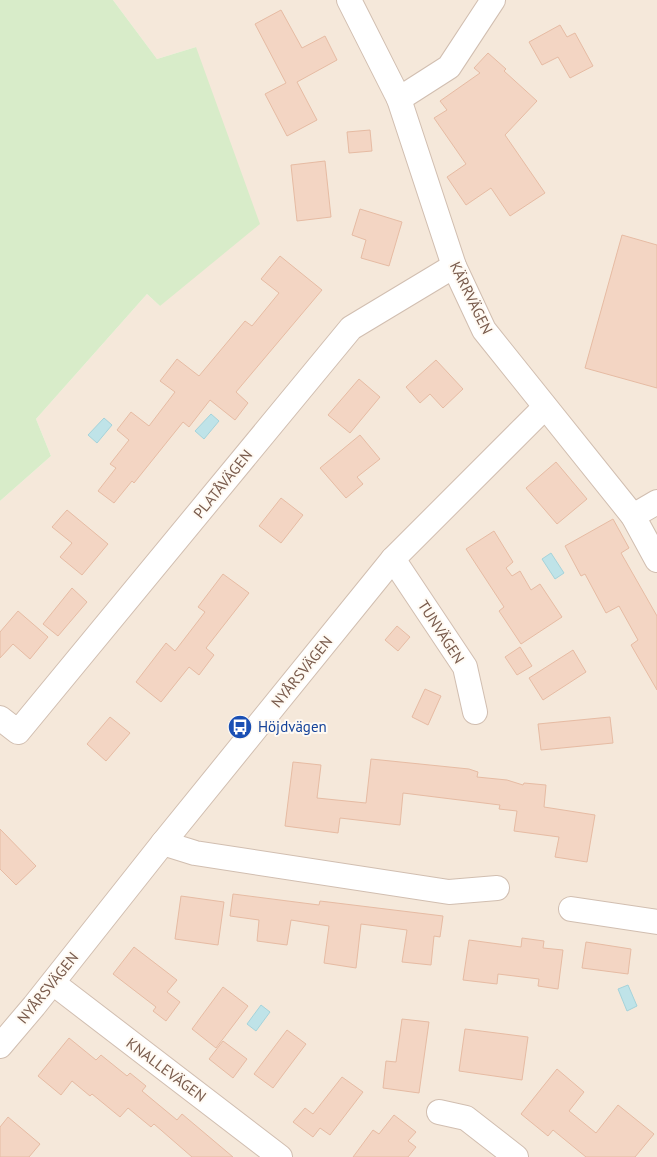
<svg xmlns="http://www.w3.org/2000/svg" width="657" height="1157" font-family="'PT Sans',sans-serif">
  <rect width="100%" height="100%" fill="#fdf6ec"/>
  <path fill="#f5e8da" d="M113 0H657V1157H0V501L51 456 36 419 147 294 160 306 196 47 157 59Z"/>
  <path fill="#d8ecc9" d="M0 0H113L157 59 196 47 260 224 160 306 147 294 36 419 51 456 0 501Z"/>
  <g fill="#bfe3e8" stroke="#a5d3da">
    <path d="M211 414 219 421 204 439 195 431Z"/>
    <path d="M104 418 112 425 97 443 88 435Z"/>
    <path d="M551 553 564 573 555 579 542 559Z"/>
    <path d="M628 985 637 1006 627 1011 618 989Z"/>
    <path d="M261 1005 270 1012 256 1031 247 1024Z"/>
  </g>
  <g fill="#f3d5c3" stroke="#e6bba3">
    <path d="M281 10 302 48 325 36 337 60 297 82 317 120 287 136 265 94 286 83 255 24Z"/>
    <path d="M560 25 567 37 575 33 593 66 570 78 558 57 542 65 529 42Z"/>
    <path d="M488 53 506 69 504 71 537 101 505 135 545 193 510 216 491 188 466 205 447 177 466 164 434 118 447 110 440 101 480 73 474 68Z"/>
    <path d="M370 130 372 151 349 153 347 132Z"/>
    <path d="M325 161 331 217 297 221 291 165Z"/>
    <path d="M360 209 402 222 389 266 361 258 366 240 352 235Z"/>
    <path d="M622 235 657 245V388L585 368Z"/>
    <path d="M280 256 322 290 236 392 248 403 235 420 210 400 189 427 183 422 134 483 132 481 114 503 98 491 116 468 110 464 129 440 117 430 131 412 149 426 175 392 160 381 177 359 199 376 245 321 252 326 279 293 261 279Z"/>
    <path d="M436 360 463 389 443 408 430 394 420 403 406 387Z"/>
    <path d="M359 379 380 397 350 433 328 415Z"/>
    <path d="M360 435 380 459 357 477 363 484 346 498 320 468Z"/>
    <path d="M556 462 587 499 557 524 526 488Z"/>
    <path d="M281 498 303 515 281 543 259 526Z"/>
    <path d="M67 510 108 544 82 575 60 557 72 543 52 527Z"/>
    <path d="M613 519 629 548 621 553 657 616V690L631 645 638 640 619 606 606 613 585 574 581 576 565 546Z"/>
    <path d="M494 531 513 562 506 568 512 576 520 571 531 590 540 584 562 617 521 644 499 611 504 607 466 549Z"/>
    <path d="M223 574 249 593 206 648 214 655 199 675 189 667 161 702 136 682 166 643 175 651 205 612 198 607Z"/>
    <path d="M72 588 87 602 58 636 43 624Z"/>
    <path d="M18 611 48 637 30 659 13 644 0 658V632Z"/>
    <path d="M397 626 410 637 398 651 385 640Z"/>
    <path d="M520 647 532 666 517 675 505 657Z"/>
    <path d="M573 650 586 672 543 700 529 678Z"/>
    <path d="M425 689 441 696 428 725 412 717Z"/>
    <path d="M110 717 130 733 106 761 87 744Z"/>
    <path d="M610 717 613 743 541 750 538 724Z"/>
    <path d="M371 759 469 769 478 772 477 777 507 780 523 785 524 783 546 785 544 807 595 815 587 862 555 857 559 837 514 831 517 811 499 809 500 805 403 793 400 825 340 818 338 833 285 826 293 762 321 765 317 798 366 803Z"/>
    <path d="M0 829 36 866 16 885 0 869Z"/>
    <path d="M233 894 319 905 320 901 443 916 440 937 434 936 431 965 402 962 407 930 361 924 356 968 324 963 329 926 291 920 287 945 257 941 259 920 230 916Z"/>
    <path d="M181 896 224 902 218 945 175 939Z"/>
    <path d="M522 938 544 941 543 948 563 950 558 989 538 986 539 979 498 974 497 984 463 980 469 940 521 947Z"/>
    <path d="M586 942 631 949 628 974 582 968Z"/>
    <path d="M134 947 177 980 167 992 180 1002 166 1021 153 1011 156 1007 113 974Z"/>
    <path d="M223 987 248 1006 216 1048 192 1029Z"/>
    <path d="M402 1019 429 1022 419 1093 383 1088 386 1061 396 1062Z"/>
    <path d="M465 1029 528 1037 522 1080 459 1071Z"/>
    <path d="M287 1030 306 1044 273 1088 254 1074Z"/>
    <path d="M69 1038 96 1060 101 1055 127 1076 130 1073 146 1086 142 1091 177 1120 182 1114 233 1157H192L154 1124 151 1127 128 1108 120 1117 92 1094 90 1096 72 1081 61 1095 38 1076Z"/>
    <path d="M223 1041 247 1059 233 1078 209 1059Z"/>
    <path d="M557 1069 584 1092 569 1111 596 1133 618 1105 654 1134 635 1157H586L553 1130 548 1136 521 1114Z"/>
    <path d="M342 1077 363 1092 330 1135 320 1128 313 1137 293 1122 305 1108 313 1114Z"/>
    <path d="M394 1115 416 1132 408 1141 416 1147 408 1157H353L373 1130 379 1134Z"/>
    <path d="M8 1117 40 1144 29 1157H0V1127Z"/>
  </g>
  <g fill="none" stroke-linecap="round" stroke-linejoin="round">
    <g stroke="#d1beb0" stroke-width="26">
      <g id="minor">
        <path d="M349 0 399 99 454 266 484 330 633 516 657 560"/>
        <path d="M399 99 449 67 493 0"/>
        <path d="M633 516 657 502"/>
        <path d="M393 559 465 667 475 712"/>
        <path d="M0 718 18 732 351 328 454 266"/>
        <path d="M163 843 195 853 449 892 497 888"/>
        <path d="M571 909 657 922"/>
        <path d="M53 983 280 1157"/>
        <path d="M0 1046 34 1006 163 843 393 559 545 407"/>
        <path d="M439 1112 466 1118 516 1157"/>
      </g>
    </g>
    <use href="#minor" stroke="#fff" stroke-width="24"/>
  </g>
  <defs>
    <g id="bus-disc" transform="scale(1.25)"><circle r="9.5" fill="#1a4fb4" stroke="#fffaf3"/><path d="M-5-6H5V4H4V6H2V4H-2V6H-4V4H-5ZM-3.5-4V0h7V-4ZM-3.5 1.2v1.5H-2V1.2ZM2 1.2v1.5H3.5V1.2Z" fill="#fff"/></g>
  </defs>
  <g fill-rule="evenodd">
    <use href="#bus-disc" x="240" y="727"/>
  </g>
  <g text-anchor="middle" stroke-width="4" stroke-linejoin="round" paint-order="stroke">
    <g font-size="15" fill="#7a5c4d" stroke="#fffaf3">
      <text transform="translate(471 298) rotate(64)" y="5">KÄRRVÄGEN</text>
      <text transform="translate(223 484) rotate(-51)" y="5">PLATÅVÄGEN</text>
      <text transform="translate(441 632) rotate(57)" y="5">TUNVÄGEN</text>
      <text transform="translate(302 672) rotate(-51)" y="5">NYÅRSVÄGEN</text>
      <text transform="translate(48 988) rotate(-51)" y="5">NYÅRSVÄGEN</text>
      <text transform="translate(166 1070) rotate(37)" y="5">KNALLEVÄGEN</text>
    </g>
    <g font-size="15" fill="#164399" stroke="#fffaf3" text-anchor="start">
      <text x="258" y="732">Höjdvägen</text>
    </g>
  </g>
</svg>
